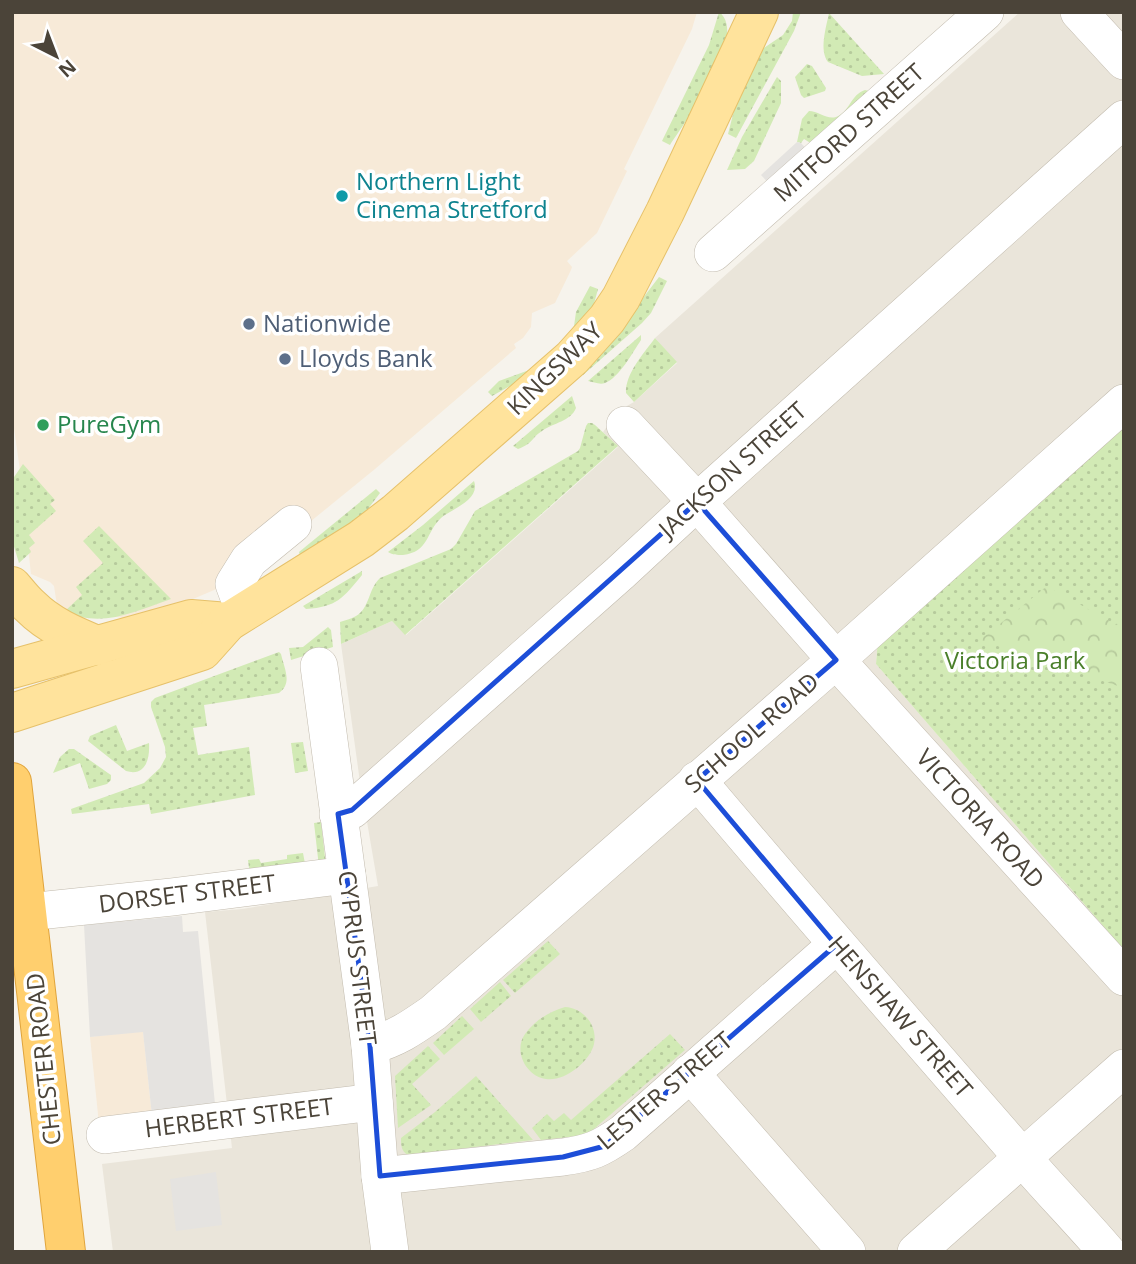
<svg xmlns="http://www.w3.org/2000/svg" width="1136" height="1264" font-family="'Open Sans',sans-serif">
  <defs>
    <pattern id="green-dots" width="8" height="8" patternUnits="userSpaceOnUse" patternTransform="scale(1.75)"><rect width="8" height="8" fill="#d2eab5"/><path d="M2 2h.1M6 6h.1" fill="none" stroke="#b6ca9c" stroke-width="1.8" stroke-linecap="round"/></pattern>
    <pattern id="forest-crowns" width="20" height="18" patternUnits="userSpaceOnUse" patternTransform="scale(1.75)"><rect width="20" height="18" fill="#d2eab5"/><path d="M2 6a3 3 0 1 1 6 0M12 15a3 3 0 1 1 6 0" fill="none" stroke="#b6ca9c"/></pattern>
  </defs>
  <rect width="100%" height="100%" fill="#f6f3ec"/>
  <path fill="#eae5da" d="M1020 12H1124V420L878 638 876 664 1124 950V1252H113L102 1164 232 1148 205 912 242 909 378 886 359 775 341 644 392 621 406 635 618 447 603 432 606 428 625 407 634 402 677 363 655 338Z"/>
  <g fill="#f7ead8">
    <path d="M12 12H697L692 29 624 169 627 171 597 233 567 261 572 267 571 270 555 303 532 313 531 327 523 338 514 344 516 348 375 469 262 561 259 571 193 599 141 616 127 619 113 616 58 612 54 586 50 582 31 574 24 511 25 506 12 414Z"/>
    <path d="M143 1031 152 1116 99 1124 90 1037Z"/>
  </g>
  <g fill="url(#green-dots)">
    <path d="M719 12C750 35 685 122 670 145L662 141 709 45Z"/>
    <path d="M793 12H801L794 31 736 138 728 134 742 79 761 50 783 35 792 21Z"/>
    <path d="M829 13 884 74 862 76 828 62C819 50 826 28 829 13Z"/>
    <path d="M807 64 812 66 826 88 825 91 804 98 801 95 795 77Z"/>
    <path d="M777 77 781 81V103L754 161 745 169 727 170 742 137Z"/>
    <path d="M865 90 884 95 812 144 804 139 801 143 797 142 802 119 809 111C818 111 827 120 836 117 849 113 851 94 865 90Z"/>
    <path d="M659 277 667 281 651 313 642 323 583 375 580 371 627 319Z"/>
    <path d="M590 286 598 289 589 322 563 342 574 326 576 312Z"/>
    <path d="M641 335V340C633 352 619 378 605 383 600 385 593 382 588 381Z"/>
    <path d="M655 338 677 362 634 402 626 393C625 374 644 353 655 338Z"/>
    <path d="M532 369 539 370 492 396 488 392 499 381Z"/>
    <path d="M572 396 576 408C571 421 553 423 542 431 530 439 534 443 518 449L513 446Z"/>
    <path d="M1124 420V950L876 664 878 639Z"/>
    <path d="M588 423H592L595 425 618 446 405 635 392 621 341 644 340 622C345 620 351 619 356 616 370 608 368 589 380 578L451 549 456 544 475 511 578 451 580 448 586 426Z"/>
    <path d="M23 464 55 500 50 504 56 511 29 535 35 543 29 548 31 552 19 563 12 540V480Z"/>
    <path d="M474 481C481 500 451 509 441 518 426 532 429 552 403 555 397 555 393 555 388 552L423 525Z"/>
    <path d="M376 489 380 493 355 526 300 556 299 552Z"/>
    <path d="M99 526 171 599C133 612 104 628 64 612L82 595 76 587 103 563 83 541Z"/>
    <path d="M362 571V575C343 598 337 607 306 609L303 606Z"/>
    <path d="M328 627 331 630 333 647 291 660 289 648 303 647Z"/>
    <path d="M279 652 281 654C284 668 293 683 279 693L204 705 207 726 193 728 198 755 249 747 255 795 151 814 149 804 72 814 71 809 144 783 160 768 166 757 165 747 151 707V702L155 698Z"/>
    <path d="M116 725 127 751 149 743C150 758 146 777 126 771L88 741 90 736Z"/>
    <path d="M303 742 308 771 295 773 291 743Z"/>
    <path d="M69 749H74L108 773 111 775V780L107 784 89 789 80 763 53 773 60 757Z"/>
    <path d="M321 822 326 866 319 867 314 823Z"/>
    <path d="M303 853 306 869 250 876 248 860 259 859 261 863 287 859V855Z"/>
    <path d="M548 941 560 954 515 993 503 980Z"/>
    <path d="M500 982 511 996 481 1022 470 1009Z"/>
    <path d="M565 1007C583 1008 598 1025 594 1044 590 1062 564 1082 546 1079 526 1076 513 1051 525 1034 534 1021 550 1011 565 1007Z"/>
    <path d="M462 1016 474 1029 444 1055 433 1043Z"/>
    <path d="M670 1034 685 1050 587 1135 541 1140 532 1128 547 1114 554 1121 564 1113 571 1120Z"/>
    <path d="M428 1046 440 1059 412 1084 431 1105 398 1128 395 1076Z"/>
    <path d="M476 1076 533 1140 408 1155C401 1151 401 1145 401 1138L435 1112Z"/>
  </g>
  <path fill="url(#forest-crowns)" d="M1047 586 1115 624 1124 623V688L980 640Z"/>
  <g fill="#e5e3e0">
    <path d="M797 142 801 143 809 152 771 186 761 175Z"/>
    <path d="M182 916 183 932 198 931 215 1104 152 1116 143 1032 90 1037 84 925Z"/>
    <path d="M216 1172 222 1225 176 1231 170 1179Z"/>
  </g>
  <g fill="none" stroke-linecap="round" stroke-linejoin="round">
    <g stroke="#c2bbae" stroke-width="38">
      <g id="minor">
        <path d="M1079 12 1124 61"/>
        <path d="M713 253 985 12"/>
        <path d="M625 425 697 502 836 660 1124 977"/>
        <path d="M244 611 234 584 249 560 293 524"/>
        <path d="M319 666 370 1046 380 1176 390 1252"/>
        <path d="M697 780C804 907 913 1032 1022 1157 1049 1189 1079 1219 1107 1252"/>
        <path d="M338 814 352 810 620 573 688 510 1124 119"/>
        <path d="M28 912 172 897 347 875"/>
        <path d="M370 1046C397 1038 410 1029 433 1013L836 660 1124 403"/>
        <path d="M690 1073 847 1252"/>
        <path d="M105 1135 374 1102"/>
        <path d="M380 1176 563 1157C591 1153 600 1149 623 1133L836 945"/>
        <path d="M916 1252 1124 1068"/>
      </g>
    </g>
    <g stroke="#e6c16a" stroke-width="40">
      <g id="major">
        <path d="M12 586C18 593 24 601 31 607 50 626 75 636 99 646"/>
        <path d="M12 669 191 619 228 622"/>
        <path d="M12 713 202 651 228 622 361 539 395 513 572 358 607 319 621 298 665 212 759 12"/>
      </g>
    </g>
    <g stroke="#e0a43c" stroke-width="40">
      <path id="highway" d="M12 782 66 1252"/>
    </g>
    <use href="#minor" stroke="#fff" stroke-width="37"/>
    <use href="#major" stroke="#ffe39c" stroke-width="38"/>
    <use href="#highway" stroke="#ffcf6e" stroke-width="38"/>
  </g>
  <path fill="none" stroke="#1d4ed8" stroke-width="5" stroke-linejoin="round" d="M697 502 836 660 697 780 836 945 605 1146 563 1157 380 1176 370 1046 338 814 352 810Z"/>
  <circle fill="#0f9aa8" stroke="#fff" stroke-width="2.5" cx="342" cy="196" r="7"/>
  <g fill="#5c6f8a" stroke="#fff" stroke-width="2.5">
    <circle cx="249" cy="324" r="7"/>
    <circle cx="285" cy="359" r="7"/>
  </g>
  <circle fill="#2e9e5b" stroke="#fff" stroke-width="2.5" cx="43" cy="425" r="7"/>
  <g text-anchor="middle" stroke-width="7" stroke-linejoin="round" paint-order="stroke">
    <g font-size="24" fill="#4b4439" stroke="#fff">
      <text transform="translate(849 133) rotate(-42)" y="8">MITFORD STREET</text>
      <text transform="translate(555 369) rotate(-44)" y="8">KINGSWAY</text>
      <text transform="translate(733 470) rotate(-42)" y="8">JACKSON STREET</text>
      <text transform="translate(752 733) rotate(-41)" y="8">SCHOOL ROAD</text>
      <text transform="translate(980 819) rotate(48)" y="8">VICTORIA ROAD</text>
      <text transform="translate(187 894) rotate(-7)" y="8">DORSET STREET</text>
      <text transform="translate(357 958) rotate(83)" y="8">CYPRUS STREET</text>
      <text transform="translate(900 1017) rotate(49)" y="8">HENSHAW STREET</text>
      <text transform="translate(44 1059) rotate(-96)" y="8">CHESTER ROAD</text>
      <text transform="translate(665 1091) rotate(-40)" y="8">LESTER STREET</text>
      <text transform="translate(239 1118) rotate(-7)" y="8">HERBERT STREET</text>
    </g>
    <g font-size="24" fill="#0d838f" stroke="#fff" text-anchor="start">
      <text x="356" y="190">Northern Light<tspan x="356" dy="28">Cinema Stretford</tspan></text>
    </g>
    <g font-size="24" fill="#4e5e75" stroke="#fff" text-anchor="start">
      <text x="263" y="332">Nationwide</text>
      <text x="299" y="367">Lloyds Bank</text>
    </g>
    <g font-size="24" fill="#27864d" stroke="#fff" text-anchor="start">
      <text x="57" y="433">PureGym</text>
    </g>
    <g font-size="24" fill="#4a7f2a" stroke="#fff">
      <text x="1015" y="669">Victoria Park</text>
    </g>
  </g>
  <rect width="1136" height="1264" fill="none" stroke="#4b4439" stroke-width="28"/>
  <g transform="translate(56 56) rotate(138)" stroke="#ffffff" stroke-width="5" paint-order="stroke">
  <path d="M0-5L12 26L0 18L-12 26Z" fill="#4b4439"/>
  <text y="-10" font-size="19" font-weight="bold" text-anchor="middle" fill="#4b4439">N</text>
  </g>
</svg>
